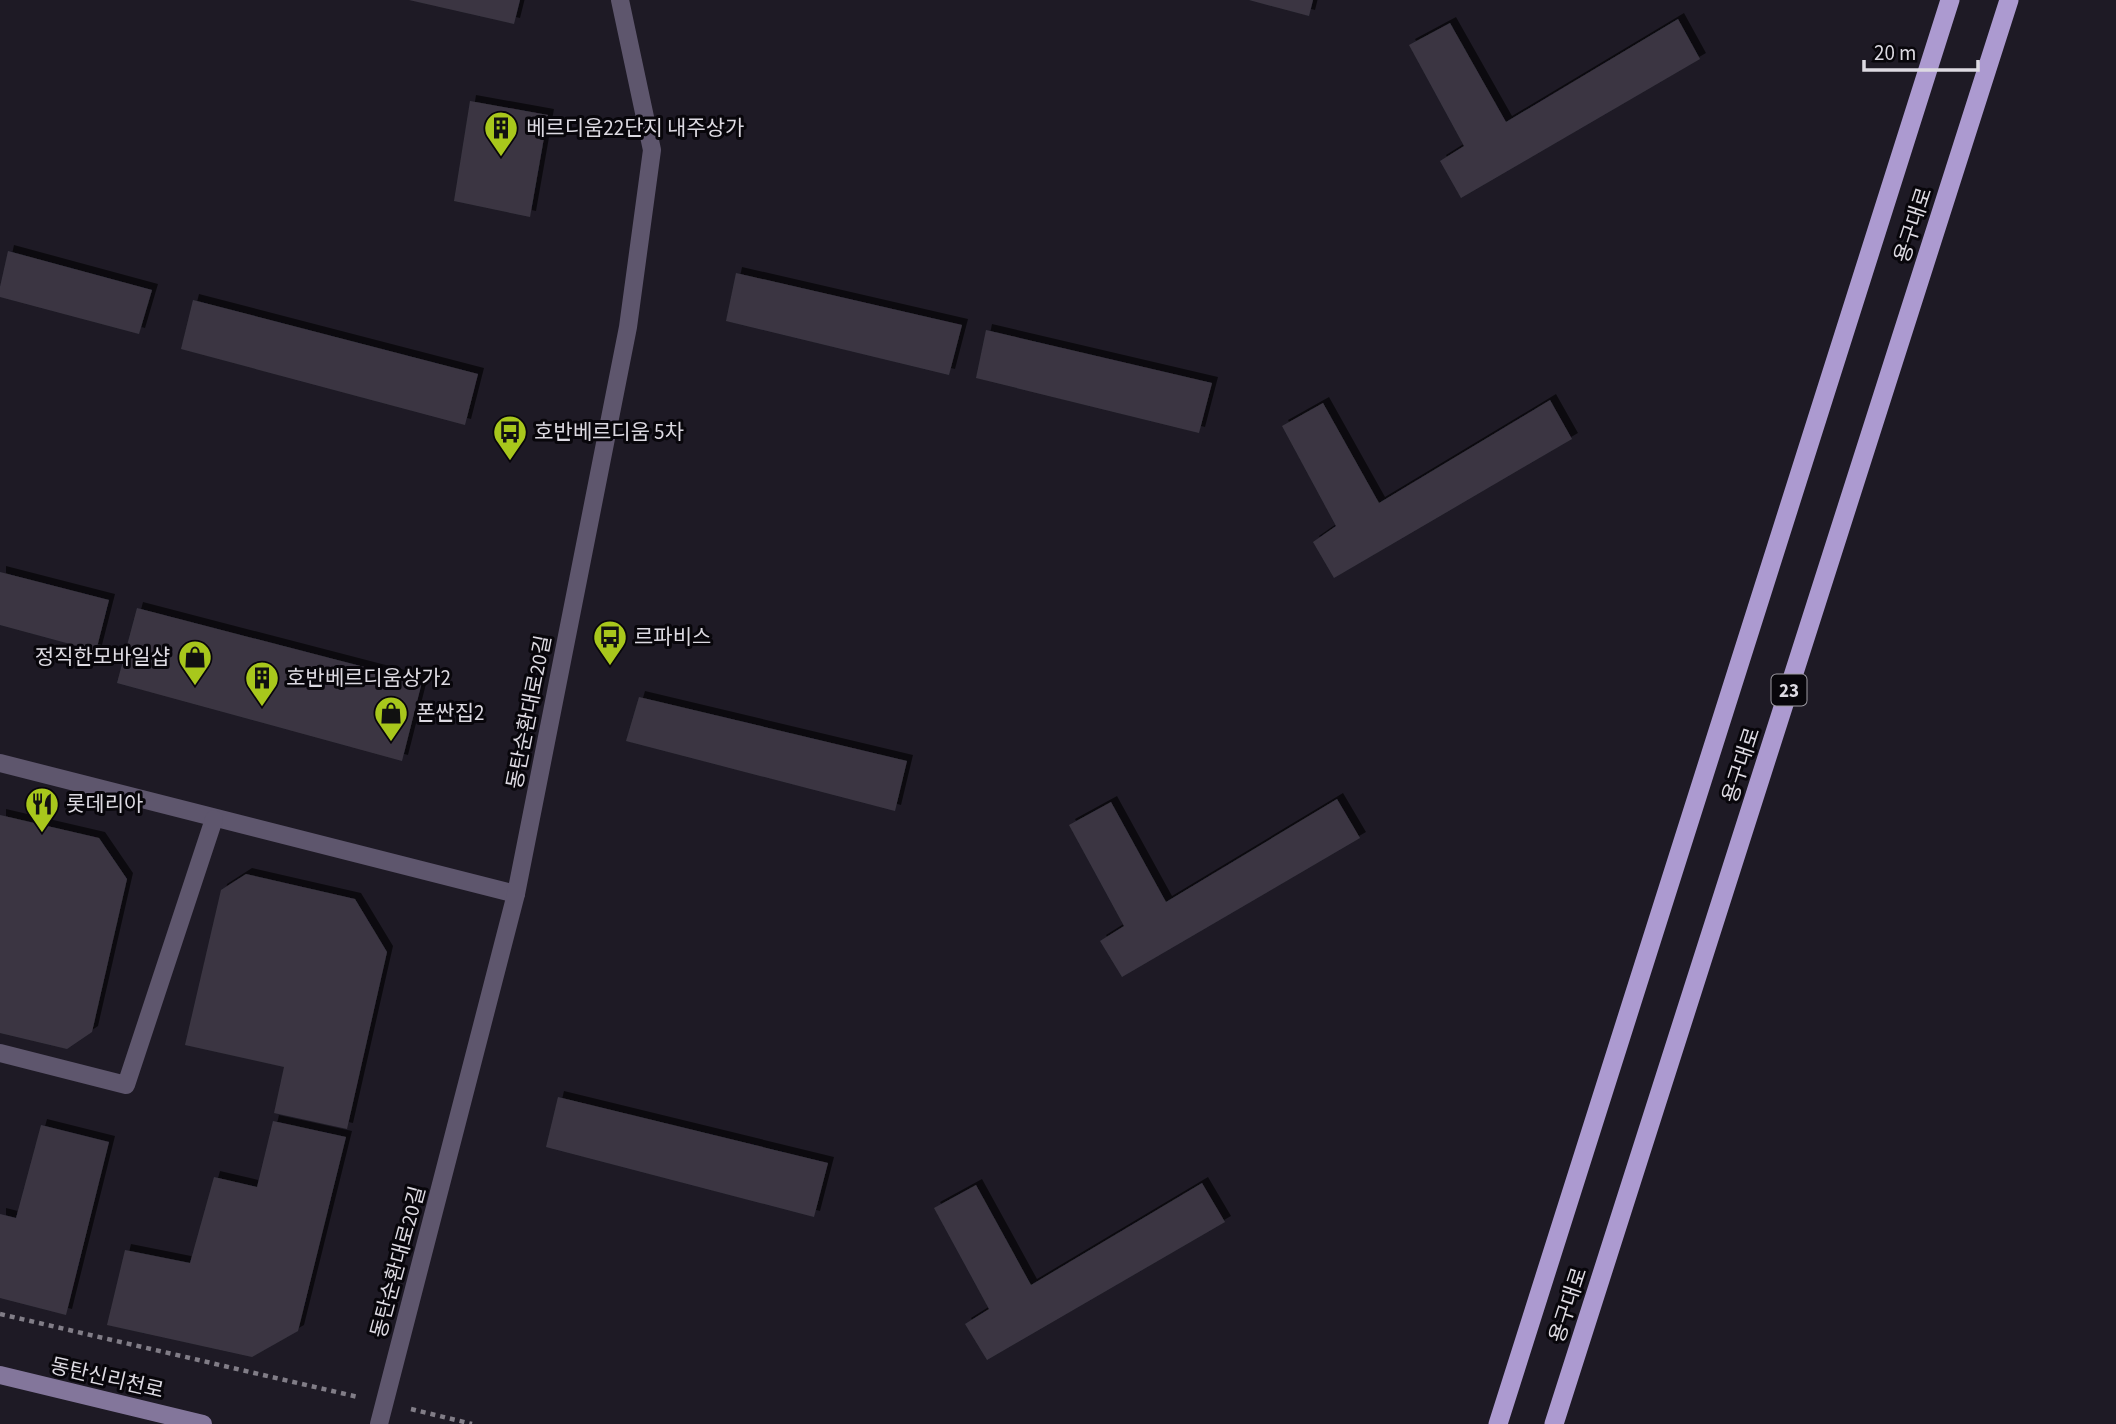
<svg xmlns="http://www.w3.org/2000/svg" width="2116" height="1424" font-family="'Source Sans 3','Noto Sans KR',sans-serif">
  <defs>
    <filter id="shadow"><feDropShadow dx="6" dy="-6" stdDeviation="0" flood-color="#0009"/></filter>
  </defs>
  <rect width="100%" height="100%" fill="#1e1a25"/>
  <g fill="#3a3642" filter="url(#shadow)">
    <path d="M409 0H520L514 24Z"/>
    <path d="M1249 0H1313L1309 16Z"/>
    <path d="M1678 19 1700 59 1461 198 1440 161 1464 146 1409 45 1450 23 1506 122Z"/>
    <path d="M470 101 548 115 530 217 454 201Z"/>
    <path d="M8 251 152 290 139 334 0 297V287Z"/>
    <path d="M736 273 962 325 949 375 726 321Z"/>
    <path d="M193 300 478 374 465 425 181 349Z"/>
    <path d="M986 330 1212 383 1199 433 976 378Z"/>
    <path d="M1550 400 1572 439 1334 578 1313 542 1336 526 1282 426 1323 403 1379 503Z"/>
    <path d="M0 572 109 600 96 651 0 625Z"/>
    <path d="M137 608 422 682 402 761 117 683Z"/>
    <path d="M639 697 907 761 895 811 626 741Z"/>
    <path d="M1337 799 1360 838 1122 977 1100 941 1124 926 1069 825 1111 802 1166 902Z"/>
    <path d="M0 815 99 838 127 879 92 1032 67 1049 0 1033Z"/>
    <path d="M246 874 355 899 387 952 347 1129 274 1113 284 1067 185 1045 221 890Z"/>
    <path d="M558 1097 828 1163 814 1217 546 1147Z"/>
    <path d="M273 1121 346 1137 298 1331 252 1357 107 1325 125 1250 190 1263 214 1177 257 1187Z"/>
    <path d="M41 1125 109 1142 66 1315 0 1298V1214L16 1218Z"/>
    <path d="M1202 1183 1225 1222 987 1360 965 1324 989 1309 934 1208 976 1185 1031 1285Z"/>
  </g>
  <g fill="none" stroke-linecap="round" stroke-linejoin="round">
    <g stroke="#817d87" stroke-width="4.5" stroke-dasharray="5 5" stroke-linecap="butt">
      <path d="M0 1314 358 1397"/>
      <path d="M411 1409 472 1424"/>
    </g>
    <g stroke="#5e566d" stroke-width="18">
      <path d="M0 763 516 894"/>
      <path d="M0 1053 126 1085 214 819"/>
    </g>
    <path stroke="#5e566d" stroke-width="18" d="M379 1424 516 894 628 327 652 150 620 0"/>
    <path stroke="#83769b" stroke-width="18" d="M0 1375 203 1424"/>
    <g stroke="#ac9ad0" stroke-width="19">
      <path d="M1498 1424 1950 0"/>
      <path d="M1554 1424 2009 0"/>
    </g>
  </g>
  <defs>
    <g id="building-pin" transform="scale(1.75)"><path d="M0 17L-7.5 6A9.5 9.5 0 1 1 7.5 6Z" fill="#a8c71c" stroke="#08060b"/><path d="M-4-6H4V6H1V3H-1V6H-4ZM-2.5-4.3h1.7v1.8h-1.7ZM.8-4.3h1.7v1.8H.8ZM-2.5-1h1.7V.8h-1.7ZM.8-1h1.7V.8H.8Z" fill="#111"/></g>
    <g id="bus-pin" transform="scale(1.75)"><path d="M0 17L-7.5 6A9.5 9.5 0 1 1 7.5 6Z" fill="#a8c71c" stroke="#08060b"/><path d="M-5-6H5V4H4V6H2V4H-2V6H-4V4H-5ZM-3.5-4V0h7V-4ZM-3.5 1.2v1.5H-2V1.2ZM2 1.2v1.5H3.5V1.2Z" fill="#111"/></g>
    <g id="shop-pin" transform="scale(1.75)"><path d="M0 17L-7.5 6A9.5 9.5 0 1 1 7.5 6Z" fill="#a8c71c" stroke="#08060b"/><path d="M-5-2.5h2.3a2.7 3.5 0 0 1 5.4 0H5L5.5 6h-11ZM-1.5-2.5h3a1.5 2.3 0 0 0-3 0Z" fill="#111"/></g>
    <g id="restaurant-pin" transform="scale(1.75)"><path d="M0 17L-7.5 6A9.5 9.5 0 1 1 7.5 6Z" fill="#a8c71c" stroke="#08060b"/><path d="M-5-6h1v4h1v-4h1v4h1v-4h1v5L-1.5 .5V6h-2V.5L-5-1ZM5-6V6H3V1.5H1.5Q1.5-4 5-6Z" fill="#111"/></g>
  </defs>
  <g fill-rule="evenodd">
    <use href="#building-pin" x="501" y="128"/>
    <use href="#bus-pin" x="510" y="432"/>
    <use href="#bus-pin" x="610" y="637"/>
    <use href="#shop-pin" x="195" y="657"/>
    <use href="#building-pin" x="262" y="678"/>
    <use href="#shop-pin" x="391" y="713"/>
    <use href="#restaurant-pin" x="42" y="804"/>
  </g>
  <g text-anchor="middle" stroke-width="6" stroke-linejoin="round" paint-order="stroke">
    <rect fill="#08060b" stroke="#9d9aa2" stroke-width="2" x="1771.5" y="674.5" width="35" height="31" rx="5"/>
    <g font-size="19" font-weight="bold" fill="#dddae2">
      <text x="1789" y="697">23</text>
    </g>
    <g font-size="21" fill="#dddae2" stroke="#08060b" text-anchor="start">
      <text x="526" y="135">베르디움22단지 내주상가</text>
      <text x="534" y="439">호반베르디움 5차</text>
      <text x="634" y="644">르파비스</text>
      <text x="170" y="664" text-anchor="end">정직한모바일샵</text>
      <text x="286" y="685">호반베르디움상가2</text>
      <text x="416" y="720">폰싼집2</text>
      <text x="66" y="811">롯데리아</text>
    </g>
    <g font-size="21" fill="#dddae2" stroke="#08060b">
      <text transform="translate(1913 225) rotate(-72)" y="7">용구대로</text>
      <text transform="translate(529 712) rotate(-79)" y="7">동탄순환대로20길</text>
      <text transform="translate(1741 765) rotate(-72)" y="7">용구대로</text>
      <text transform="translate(398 1262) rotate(-75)" y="7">동탄순환대로20길</text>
      <text transform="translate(1568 1305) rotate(-72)" y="7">용구대로</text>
      <text transform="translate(107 1378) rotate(13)" y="7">동탄신리천로</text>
    </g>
  </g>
  <path d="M1864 60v10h114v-10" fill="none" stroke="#dddae2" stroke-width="3.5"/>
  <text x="1874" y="60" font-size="21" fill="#dddae2" stroke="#08060b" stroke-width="5" paint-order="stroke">20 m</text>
</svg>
